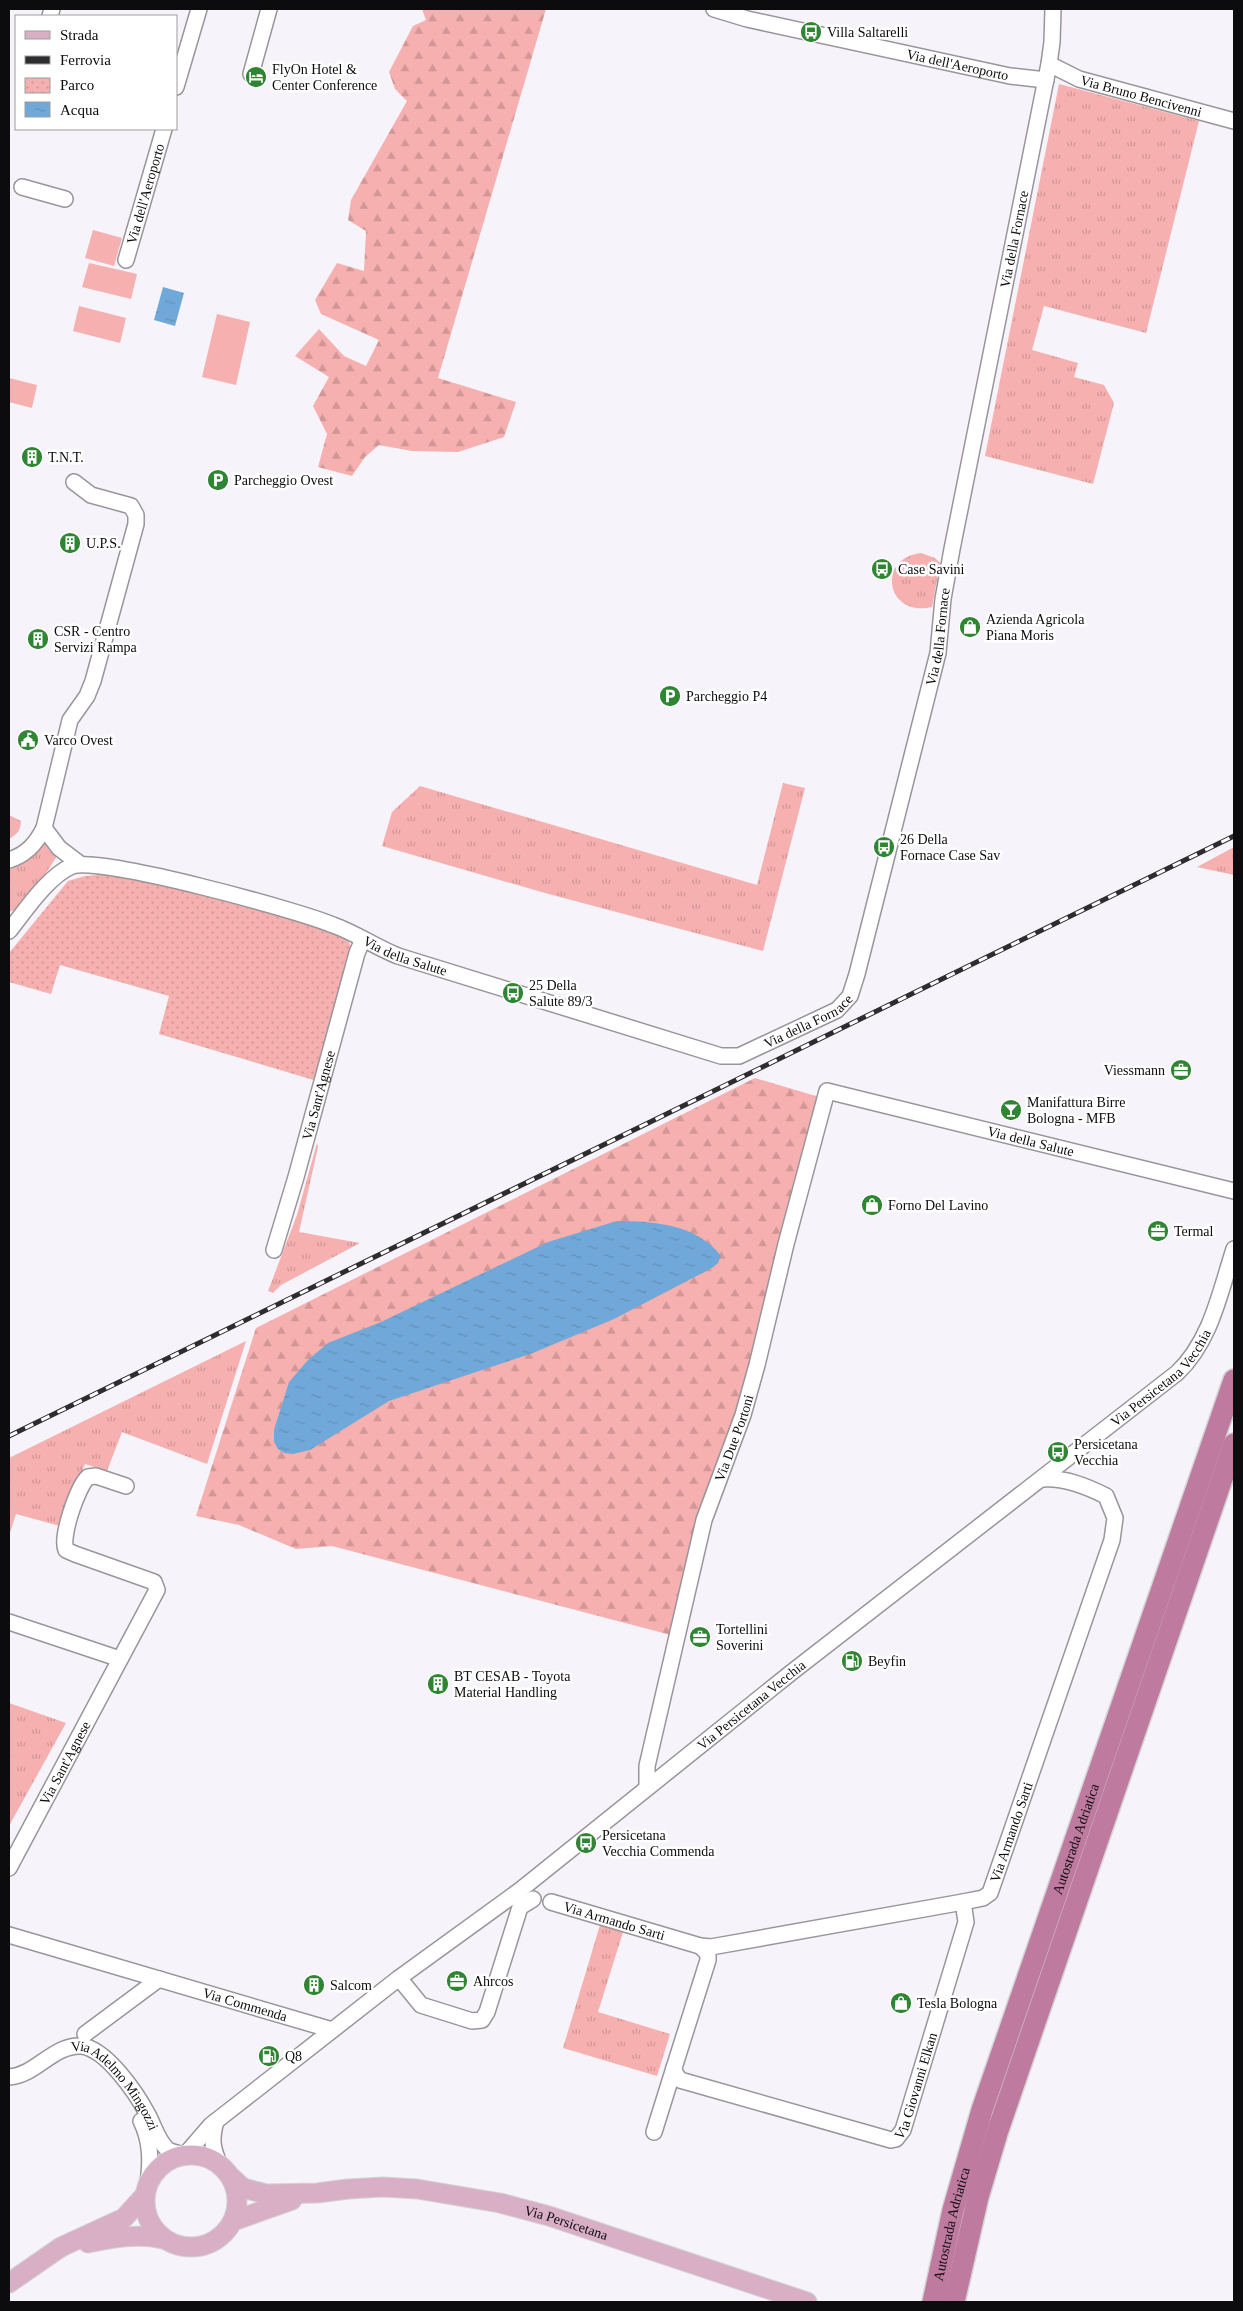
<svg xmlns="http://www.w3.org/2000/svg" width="1243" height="2311" font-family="'Times New Roman',serif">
  <defs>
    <pattern id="grass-tufts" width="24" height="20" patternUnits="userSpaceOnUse" patternTransform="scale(1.25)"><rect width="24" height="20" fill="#f5b0af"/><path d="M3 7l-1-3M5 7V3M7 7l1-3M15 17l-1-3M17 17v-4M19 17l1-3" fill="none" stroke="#d19695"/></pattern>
    <pattern id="forest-firs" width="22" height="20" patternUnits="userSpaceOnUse" patternTransform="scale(1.25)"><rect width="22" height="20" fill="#f5b0af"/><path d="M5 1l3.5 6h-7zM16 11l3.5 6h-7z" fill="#d19695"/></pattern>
    <pattern id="park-dots" width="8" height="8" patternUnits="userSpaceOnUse" patternTransform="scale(1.25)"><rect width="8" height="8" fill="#f5b0af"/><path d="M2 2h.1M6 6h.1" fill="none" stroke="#d19695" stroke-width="1.8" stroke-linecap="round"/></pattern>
    <pattern id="water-ripples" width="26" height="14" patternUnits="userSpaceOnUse" patternTransform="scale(1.25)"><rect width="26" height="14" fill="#70a9d9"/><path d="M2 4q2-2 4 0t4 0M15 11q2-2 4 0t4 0" fill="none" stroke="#6090b9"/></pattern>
  </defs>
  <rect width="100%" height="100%" fill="#f7f3fa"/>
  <g fill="url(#grass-tufts)">
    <path d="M1059 84 1199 121 1146 333 1044 306 1032 350 1078 363 1074 377 1104 385 1114 403 1093 484 985 456Z"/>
    <path d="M921 553 935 558 940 563 932 607C886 618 876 558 921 553Z"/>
    <path d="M783 783 805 788 763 951 545 893 382 846 392 812 420 786 757 885Z"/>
    <path d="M9 815 21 821C20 832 18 833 9 839Z"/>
    <path d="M44 842 49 850 57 856 46 873 15 910 9 912V870L33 857Z"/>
    <path d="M1234 846V875L1197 867 1234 847Z"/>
    <path d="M317 1143 318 1147 299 1232 360 1243 281 1285 273 1293 268 1291 297 1215Z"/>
    <path d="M246 1341 207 1464 122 1432 107 1471 85 1464 60 1526 16 1514 9 1536V1458Z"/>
    <path d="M9 1703 66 1723 9 1826Z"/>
    <path d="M600 1925 623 1932 598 2012 670 2034 657 2076 563 2048Z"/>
  </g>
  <g fill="url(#forest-firs)">
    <path d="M422 9H546L438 378 516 402 504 437 458 452 412 451 379 445 365 457 352 476 318 467 327 434 313 406 329 377 295 356 319 329 344 356 366 366 379 340 321 314 315 300 337 263 364 271 366 231 348 220 351 200 407 101 395 89 389 72 413 26 426 20Z"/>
    <path d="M755 1078 819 1097 753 1360 671 1635 332 1546 296 1549 239 1525 196 1516 256 1328Z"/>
  </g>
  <path fill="url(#park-dots)" d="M108 874 152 882 326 928 348 939 351 948 317 1081 159 1034 169 996 60 965 51 994 9 982V953L68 881 85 876Z"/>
  <g fill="#f5b0af">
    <path d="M93 230 122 238 114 266 85 258Z"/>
    <path d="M89 263 137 274 131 299 82 287Z"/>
    <path d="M79 306 126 318 120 343 73 331Z"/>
    <path d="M217 314 250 322 236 385 202 377Z"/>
    <path d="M9 378 37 385 32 408 9 402Z"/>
  </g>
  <g fill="url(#water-ripples)">
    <path d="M163 287 184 293 175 326 154 320Z"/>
    <path d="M617 1221C653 1221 697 1224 721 1256L718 1263 712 1268 614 1319 533 1353 389 1401 310 1450 293 1454 284 1453 278 1449 274 1442V1430L289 1382 308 1360 328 1343 381 1322 548 1242Z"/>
  </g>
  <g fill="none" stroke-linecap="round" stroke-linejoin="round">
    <g stroke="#99959b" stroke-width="18">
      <g id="minor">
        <path id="s1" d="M714 9 747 19 1010 76 1046 80"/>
        <path d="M50 16 52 9"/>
        <path id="s2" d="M1049 64 1079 79 1234 121"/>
        <path d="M251 74 269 9"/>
        <path d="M176 87 199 9"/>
        <path d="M22 187 65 199"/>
        <path id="s3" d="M126 260 164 129"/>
        <path d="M44 828 59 848 80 864"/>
        <path d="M9 860C26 855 36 844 44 828L70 720 87 696 93 681 136 524V515L131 506 91 495 74 482"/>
        <path id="s4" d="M9 931C25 911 48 876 72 866 100 856 297 910 333 925 356 933 375 947 398 956L721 1056H739L837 1010 850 996 857 974 938 653 943 599 952 549 1049 64 1052 42 1053 9"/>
        <path id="s5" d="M274 1250 296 1177 357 953 363 939"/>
        <path d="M9 1622 120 1659"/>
        <path id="s6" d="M647 1786V1766L704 1520 743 1415 757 1365 786 1244 827 1091 1234 1191"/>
        <path id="s7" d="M9 1868 157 1590 154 1582 75 1554 66 1550C60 1537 78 1486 88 1477L96 1476 126 1486"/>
        <path id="s8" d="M551 1902 700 1946 711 1947 963 1902 983 1898 990 1893 1112 1540 1115 1518 1106 1496C1086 1486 1064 1477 1042 1479"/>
        <path id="s9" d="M9 1935 332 2030"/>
        <path id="s10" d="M700 1946 708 1954V1960L674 2068 675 2073 680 2080 891 2140 896 2139 903 2130 966 1922 963 1902"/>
        <path d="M399 1978 421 2005 472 2021 482 2020 487 2012 520 1907 533 1899"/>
        <path d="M85 2034 159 1979"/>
        <path id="s11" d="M9 2077C37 2075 52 2045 81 2046 106 2048 137 2094 148 2115 154 2126 158 2141 167 2149 172 2153 179 2153 185 2155L211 2125 399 1978 519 1891 792 1672 1177 1373C1211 1341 1220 1292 1234 1249"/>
        <path d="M141 2121C151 2141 151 2161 148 2183"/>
        <path d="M216 2121C211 2139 212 2148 220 2165"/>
        <path d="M654 2132 674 2068"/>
      </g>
    </g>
    <g stroke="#d3d3d3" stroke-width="21">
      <g id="major">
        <circle cx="191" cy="2201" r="46"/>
        <path id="s12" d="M230 2176 243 2188 266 2194 317 2193 348 2189 383 2187 417 2189 500 2203 549 2216 807 2302"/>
        <path d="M233 2221 292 2200"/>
        <path d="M88 2243C113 2238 138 2233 163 2239"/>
        <path d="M9 2283 61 2247 124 2218 144 2196"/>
      </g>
    </g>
    <g stroke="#d3d3d3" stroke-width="24">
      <g id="highway">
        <path id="s13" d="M933 2302 953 2210 982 2110 1234 1380"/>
        <path d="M954 2302 978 2197 998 2130 1234 1444"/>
      </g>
    </g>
    <use href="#minor" stroke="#fff" stroke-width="15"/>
    <use href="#major" stroke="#d9afc6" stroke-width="19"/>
    <use href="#highway" stroke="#bf7aa0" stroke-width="21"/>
    <g stroke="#2d2c2f" stroke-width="5">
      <path id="rail" d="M9 1436 1234 836"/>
    </g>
    <use href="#rail" stroke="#fff" stroke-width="3" stroke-dasharray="9" stroke-linecap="butt"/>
  </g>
  <defs>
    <g id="bus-disc" transform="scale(1.125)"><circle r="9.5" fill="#2f8533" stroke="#fff"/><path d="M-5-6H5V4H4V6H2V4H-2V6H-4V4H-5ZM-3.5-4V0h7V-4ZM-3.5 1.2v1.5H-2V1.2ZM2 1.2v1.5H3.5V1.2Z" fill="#fff"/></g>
    <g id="hotel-disc" transform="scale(1.125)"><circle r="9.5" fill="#2f8533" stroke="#fff"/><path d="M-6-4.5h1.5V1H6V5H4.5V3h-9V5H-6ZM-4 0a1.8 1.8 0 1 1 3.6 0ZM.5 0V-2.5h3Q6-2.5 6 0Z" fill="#fff"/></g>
    <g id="building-disc" transform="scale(1.125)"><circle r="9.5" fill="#2f8533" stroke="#fff"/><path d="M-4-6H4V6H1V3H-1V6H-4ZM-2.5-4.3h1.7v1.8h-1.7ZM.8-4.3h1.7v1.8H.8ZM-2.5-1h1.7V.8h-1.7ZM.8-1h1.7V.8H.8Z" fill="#fff"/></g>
    <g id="parking-disc" transform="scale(1.125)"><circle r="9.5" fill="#2f8533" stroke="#fff"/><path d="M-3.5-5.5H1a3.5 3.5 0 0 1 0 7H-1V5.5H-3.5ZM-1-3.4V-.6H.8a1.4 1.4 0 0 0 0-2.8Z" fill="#fff"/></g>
    <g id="shop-disc" transform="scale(1.125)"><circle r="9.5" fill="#2f8533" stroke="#fff"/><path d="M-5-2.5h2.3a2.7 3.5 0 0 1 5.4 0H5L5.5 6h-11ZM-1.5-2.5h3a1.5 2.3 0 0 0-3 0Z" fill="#fff"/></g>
    <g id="civic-disc" transform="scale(1.125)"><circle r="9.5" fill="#2f8533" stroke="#fff"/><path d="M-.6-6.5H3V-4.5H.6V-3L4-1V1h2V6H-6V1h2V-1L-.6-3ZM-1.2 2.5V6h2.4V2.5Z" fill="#fff"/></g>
    <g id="office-disc" transform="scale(1.125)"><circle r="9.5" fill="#2f8533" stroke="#fff"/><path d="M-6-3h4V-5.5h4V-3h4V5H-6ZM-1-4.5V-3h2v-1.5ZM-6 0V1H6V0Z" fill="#fff"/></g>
    <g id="bar-disc" transform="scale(1.125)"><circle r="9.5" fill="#2f8533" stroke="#fff"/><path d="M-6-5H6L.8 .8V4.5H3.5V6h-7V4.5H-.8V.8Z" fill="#fff"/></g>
    <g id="fuel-disc" transform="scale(1.125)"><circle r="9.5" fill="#2f8533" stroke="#fff"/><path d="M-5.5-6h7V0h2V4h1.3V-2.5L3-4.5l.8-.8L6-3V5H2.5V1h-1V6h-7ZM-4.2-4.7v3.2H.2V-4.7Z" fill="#fff"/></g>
  </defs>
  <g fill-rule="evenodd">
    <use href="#bus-disc" x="811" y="32"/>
    <use href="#hotel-disc" x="256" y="77"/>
    <use href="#building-disc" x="32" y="457"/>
    <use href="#parking-disc" x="218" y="480"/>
    <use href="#building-disc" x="70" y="543"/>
    <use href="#bus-disc" x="882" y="569"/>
    <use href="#shop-disc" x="970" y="627"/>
    <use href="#building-disc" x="38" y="639"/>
    <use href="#parking-disc" x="670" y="696"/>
    <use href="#civic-disc" x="28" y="740"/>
    <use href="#bus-disc" x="884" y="847"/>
    <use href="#bus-disc" x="513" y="993"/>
    <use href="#office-disc" x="1181" y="1070"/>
    <use href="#bar-disc" x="1011" y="1110"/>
    <use href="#shop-disc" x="872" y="1205"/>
    <use href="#office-disc" x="1158" y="1231"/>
    <use href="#bus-disc" x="1058" y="1452"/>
    <use href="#office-disc" x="700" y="1637"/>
    <use href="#fuel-disc" x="852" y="1661"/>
    <use href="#building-disc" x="438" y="1684"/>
    <use href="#bus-disc" x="586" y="1843"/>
    <use href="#office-disc" x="457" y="1981"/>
    <use href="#building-disc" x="314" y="1985"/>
    <use href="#shop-disc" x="901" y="2003"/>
    <use href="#fuel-disc" x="269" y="2056"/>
  </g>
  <g text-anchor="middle" stroke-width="5" stroke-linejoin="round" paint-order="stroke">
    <g font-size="14" fill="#0c0b0d" stroke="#fff" text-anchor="start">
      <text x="827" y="37">Villa Saltarelli</text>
      <text x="272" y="74">FlyOn Hotel &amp;<tspan x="272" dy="16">Center Conference</tspan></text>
      <text x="48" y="462">T.N.T.</text>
      <text x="234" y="485">Parcheggio Ovest</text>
      <text x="86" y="548">U.P.S.</text>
      <text x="898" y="574">Case Savini</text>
      <text x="986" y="624">Azienda Agricola<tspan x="986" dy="16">Piana Moris</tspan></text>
      <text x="54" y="636">CSR - Centro<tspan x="54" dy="16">Servizi Rampa</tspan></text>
      <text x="686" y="701">Parcheggio P4</text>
      <text x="44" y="745">Varco Ovest</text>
      <text x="900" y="844">26 Della<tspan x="900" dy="16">Fornace Case Sav</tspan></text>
      <text x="529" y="990">25 Della<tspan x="529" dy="16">Salute 89/3</tspan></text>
      <text x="1165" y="1075" text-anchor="end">Viessmann</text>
      <text x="1027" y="1107">Manifattura Birre<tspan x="1027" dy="16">Bologna - MFB</tspan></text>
      <text x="888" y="1210">Forno Del Lavino</text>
      <text x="1174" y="1236">Termal</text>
      <text x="1074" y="1449">Persicetana<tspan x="1074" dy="16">Vecchia</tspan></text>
      <text x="716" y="1634">Tortellini<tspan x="716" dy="16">Soverini</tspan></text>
      <text x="868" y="1666">Beyfin</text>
      <text x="454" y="1681">BT CESAB - Toyota<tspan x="454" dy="16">Material Handling</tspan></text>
      <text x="602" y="1840">Persicetana<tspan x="602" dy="16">Vecchia Commenda</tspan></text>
      <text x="473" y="1986">Ahrcos</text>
      <text x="330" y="1990">Salcom</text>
      <text x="917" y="2008">Tesla Bologna</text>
      <text x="285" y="2061">Q8</text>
    </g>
    <g font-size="14" fill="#0c0b0d" stroke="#fff">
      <text dy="5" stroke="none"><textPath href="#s1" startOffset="250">Via dell'Aeroporto</textPath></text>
      <text dy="5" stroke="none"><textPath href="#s2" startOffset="98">Via Bruno Bencivenni</textPath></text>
      <text dy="5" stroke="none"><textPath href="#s3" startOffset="69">Via dell'Aeroporto</textPath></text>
      <text dy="5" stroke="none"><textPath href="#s4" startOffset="1691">Via della Fornace</textPath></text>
      <text dy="5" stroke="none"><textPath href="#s4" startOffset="1286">Via della Fornace</textPath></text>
      <text dy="5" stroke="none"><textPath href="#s4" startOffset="439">Via della Salute</textPath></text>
      <text dy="5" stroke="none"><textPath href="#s4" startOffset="866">Via della Fornace</textPath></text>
      <text dy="5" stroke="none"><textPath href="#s5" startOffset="161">Via Sant'Agnese</textPath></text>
      <text dy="5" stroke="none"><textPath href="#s6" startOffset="929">Via della Salute</textPath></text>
      <text dy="5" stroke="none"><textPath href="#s11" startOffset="1486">Via Persicetana Vecchia</textPath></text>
      <text dy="5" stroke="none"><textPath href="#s6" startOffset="360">Via Due Portoni</textPath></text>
      <text dy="5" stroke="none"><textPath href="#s11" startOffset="961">Via Persicetana Vecchia</textPath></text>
      <text dy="5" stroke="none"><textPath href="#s7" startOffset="119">Via Sant'Agnese</textPath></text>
      <text dy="5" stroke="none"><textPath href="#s8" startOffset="516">Via Armando Sarti</textPath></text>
      <text dy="5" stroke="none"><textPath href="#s13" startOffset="485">Autostrada Adriatica</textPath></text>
      <text dy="5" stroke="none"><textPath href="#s8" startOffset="66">Via Armando Sarti</textPath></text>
      <text dy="5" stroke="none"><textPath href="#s9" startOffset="246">Via Commenda</textPath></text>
      <text dy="5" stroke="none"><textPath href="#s10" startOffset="426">Via Giovanni Elkan</textPath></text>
      <text dy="5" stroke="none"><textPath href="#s11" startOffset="132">Via Adelmo Mingozzi</textPath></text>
      <text dy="5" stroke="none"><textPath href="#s12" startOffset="346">Via Persicetana</textPath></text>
      <text dy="5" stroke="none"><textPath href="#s13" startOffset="80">Autostrada Adriatica</textPath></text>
    </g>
  </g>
  <rect width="1243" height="2311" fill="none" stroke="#0c0b0d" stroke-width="20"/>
  <rect x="15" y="15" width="162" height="115" fill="#ffffff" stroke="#9e9d9e"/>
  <rect x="25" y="31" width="25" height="8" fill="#d9afc6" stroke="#9e9d9e"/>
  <text x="60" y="40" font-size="15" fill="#0c0b0d">Strada</text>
  <rect x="25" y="56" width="25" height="8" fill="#2d2c2f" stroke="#9e9d9e"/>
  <text x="60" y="65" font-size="15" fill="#0c0b0d">Ferrovia</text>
  <rect x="25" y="78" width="25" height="15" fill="url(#park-dots)" stroke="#9e9d9e"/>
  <text x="60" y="90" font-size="15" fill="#0c0b0d">Parco</text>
  <rect x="25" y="102" width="25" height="15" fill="url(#water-ripples)" stroke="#9e9d9e"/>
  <text x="60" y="115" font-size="15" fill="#0c0b0d">Acqua</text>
</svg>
